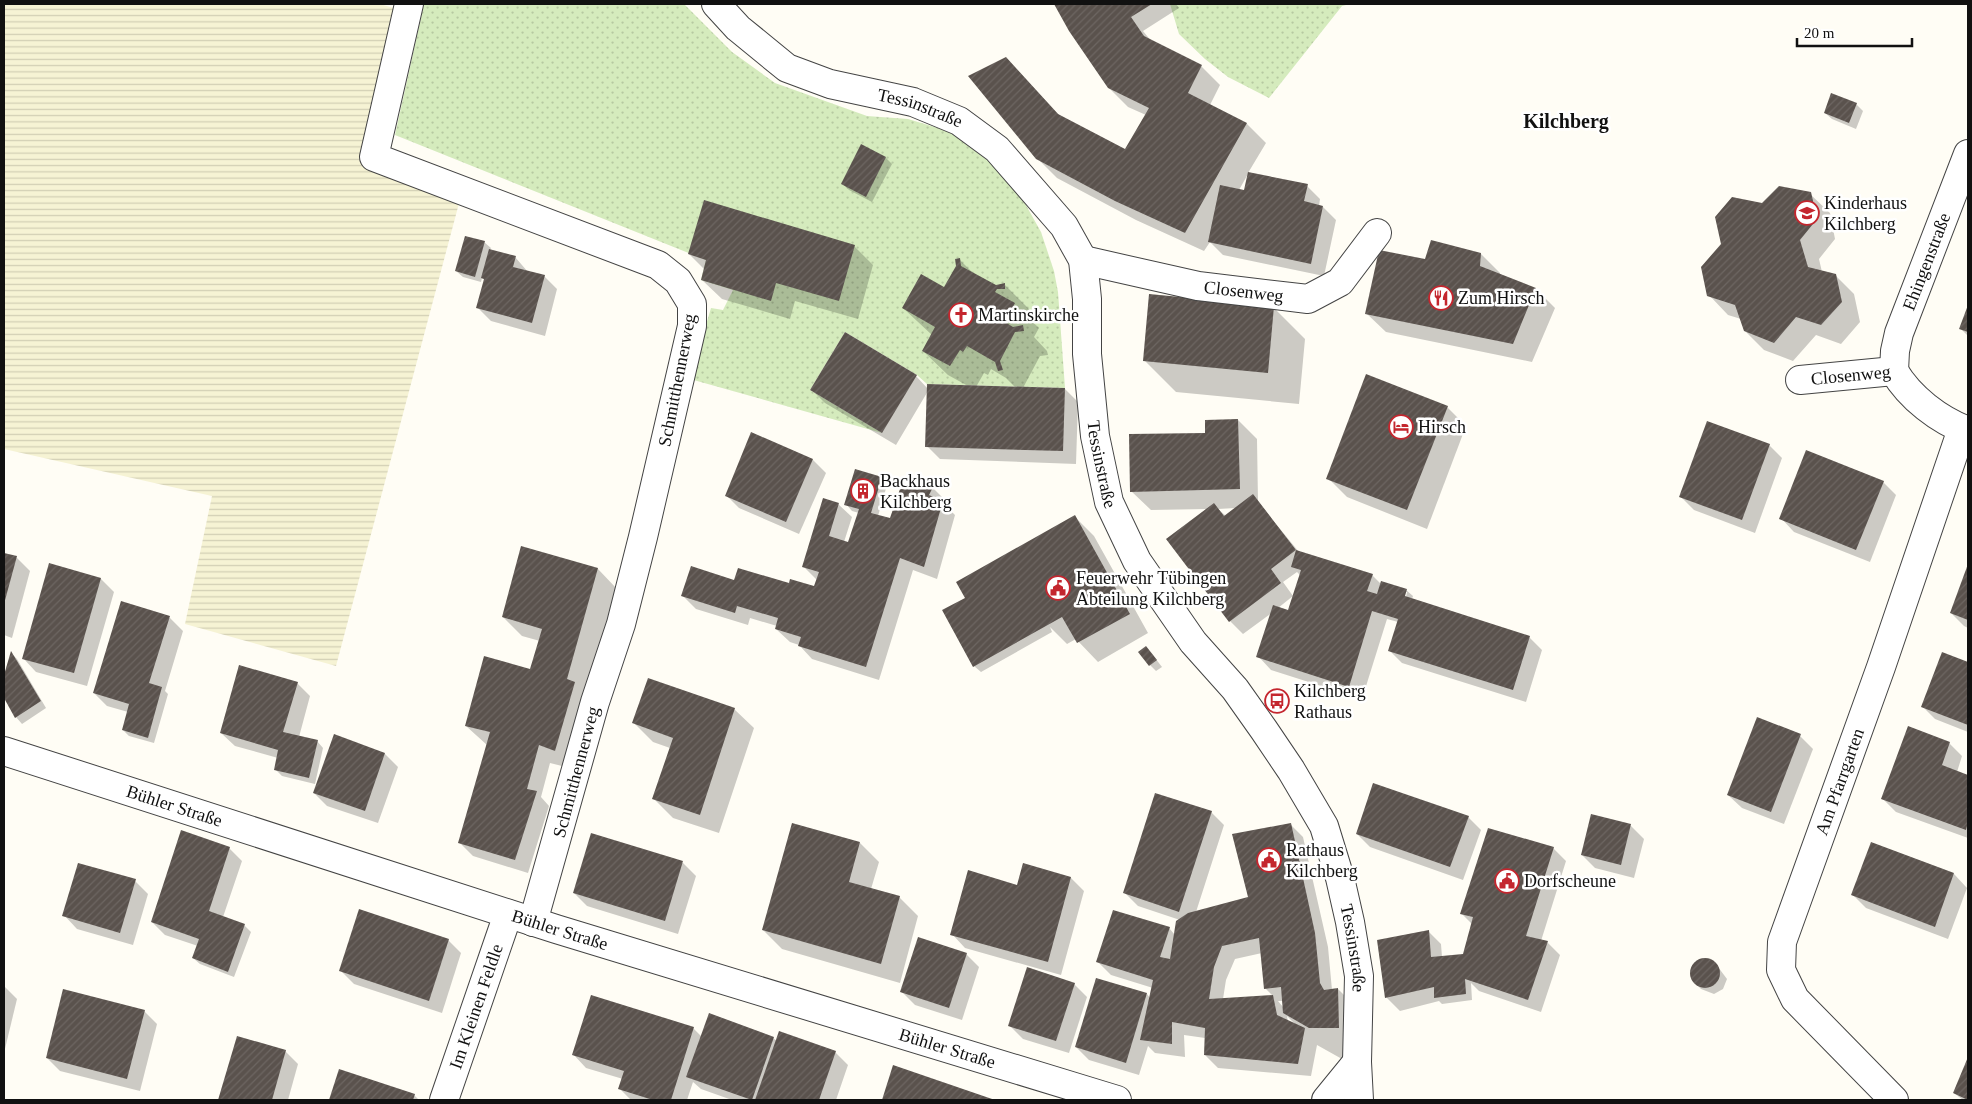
<svg xmlns="http://www.w3.org/2000/svg" width="1972" height="1104" font-family="'Times New Roman',serif">
  <defs>
    <pattern id="farmland-rules" width="6" height="5" patternUnits="userSpaceOnUse" patternTransform="scale(1.25)"><rect width="6" height="5" fill="#f6f3d4"/><path d="M0 2.5h6" fill="none" stroke="#d2cfb5"/></pattern>
    <pattern id="park-dots" width="8" height="8" patternUnits="userSpaceOnUse" patternTransform="scale(1.25)"><rect width="8" height="8" fill="#d5ebbd"/><path d="M2 2h.1M6 6h.1" fill="none" stroke="#b6c8a1" stroke-width="1.8" stroke-linecap="round"/></pattern>
    <pattern id="building-hatch" width="6" height="6" patternUnits="userSpaceOnUse" patternTransform="scale(1.25)"><rect width="6" height="6" fill="#5a524d"/><path d="M-1 1l2-2M0 6l6-6M5 7l2-2" fill="none" stroke="#6d6662"/></pattern>
  </defs>
  <rect width="100%" height="100%" fill="#fffdf5"/>
  <path fill="url(#farmland-rules)" d="M4 4H380L407 12 375 157 462 192 336 666 185 624 212 496 4 449Z"/>
  <g fill="url(#park-dots)">
    <path d="M424 4H684L732 52 775 83 867 116 908 119 948 131 994 165 1022 198 1041 232 1054 271 1058 292 1065 388 927 384 917 375 845 332 810 390 882 433 690 379 711 308 723 310 733 290 701 280 706 260 395 135Z"/>
    <path d="M1170 4H1350L1342 6 1269 98 1228 77 1205 59 1179 34Z"/>
  </g>
  <g fill="#0003" fill-rule="evenodd">
    <path d="M1055 4H1176L1179 8 1143 31 1152 42 1201 66 1220 85 1210 105 1247 124 1266 143 1248 173 1307 186 1320 199 1319 206 1323 207 1336 220 1324 276 1223 255 1210 242 1204 251 1136 220 1057 178 1037 158 1006 58 1061 117 1126 151 1146 115 1128 107 1109 88 1070 30ZM1248 174 1245 191 1239 190Z"/>
    <path d="M1856 104 1863 111 1856 129 1832 119 1825 113Z"/>
    <path d="M862 146 886 158 892 164 872 202 849 190 843 184Z"/>
    <path d="M1810 194 1830 213 1835 239 1819 259 1822 272 1835 275 1854 294 1860 322 1841 344 1816 335 1793 361 1764 350 1745 331 1741 319 1728 315 1709 295 1762 204Z"/>
    <path d="M484 242 491 248 490 250 515 257 528 272 544 276 557 289 545 336 491 321 478 308 485 280 482 278 481 282 463 277 456 271Z"/>
    <path d="M854 246 873 265 858 319 795 301 790 319 722 299 702 280 705 270 689 254Z"/>
    <path d="M1481 254 1500 273V275L1536 289 1555 308 1532 362 1386 332 1366 313 1426 260Z"/>
    <path d="M960 260 974 274 996 286 1005 285 1029 309V313H1023L1039 328 1034 337 1047 351 1048 355 1040 356 1024 386 1025 388 1065 389 1078 402 1076 464 940 459 927 446 928 391 896 445 825 403 812 390 845 334 916 376 928 389 968 386 948 375 923 351 932 335 903 308 945 289ZM991 369 1006 378 1016 388 976 387 984 373 988 375Z"/>
    <path d="M1273 307 1305 339 1299 404 1176 392 1144 360Z"/>
    <path d="M1968 308V336L1960 328Z"/>
    <path d="M1447 407 1466 426 1427 529 1347 497 1328 478Z"/>
    <path d="M1238 420 1257 439 1258 502 1299 552 1372 575 1381 584 1406 590 1413 596 1412 599 1529 637 1542 650 1526 702 1402 663 1389 650 1398 622 1387 619 1362 699 1271 670 1258 656 1273 612 1243 634 1230 621 1168 539 1207 509 1151 510 1131 491 1206 434ZM1236 508 1226 516 1218 509ZM1297 572 1300 575 1289 612 1278 608 1293 596 1283 582ZM1405 592H1407L1406 597H1403Z"/>
    <path d="M1769 445 1782 458 1755 533 1694 510 1681 497Z"/>
    <path d="M813 460 826 473 799 534 739 508 726 495Z"/>
    <path d="M881 478 887 485 878 516 891 519 901 490 933 488 946 501 944 504 955 515 937 579 913 570 879 680 812 659 799 645 790 642 776 629 777 626 750 618 748 625 696 609 683 596 735 582 815 588 817 580 804 567 838 504 852 517 844 542 849 543 859 513 852 511 846 504Z"/>
    <path d="M1883 482 1896 495 1870 562 1794 532 1781 518Z"/>
    <path d="M1075 517 1094 536 1148 633 1098 662 1076 639 1067 644 1050 627 1052 632 981 672 974 666Z"/>
    <path d="M4 554 17 558 30 571 12 638 4 635Z"/>
    <path d="M50 565 101 579 114 592 87 686 36 672 23 658Z"/>
    <path d="M1968 567V628L1964 626 1951 613Z"/>
    <path d="M598 569 617 589 574 769 550 763 541 797 549 806 528 873 473 856 459 842 487 745 466 726 531 671 540 641 522 636 503 617Z"/>
    <path d="M122 603 170 618 183 631 165 691 168 694 154 743 129 736 123 730 128 712 107 706 94 693Z"/>
    <path d="M12 654 17 659 46 708 22 724 16 717 5 698 4 703V675Z"/>
    <path d="M1152 654 1162 667 1156 671 1150 665Z"/>
    <path d="M1942 654 1968 663V732L1935 719 1922 706Z"/>
    <path d="M297 683 310 696 299 737 317 741 323 748 315 784 282 776 275 769 278 758 235 746 221 733Z"/>
    <path d="M734 709 754 728 719 833 673 818 654 799 670 748 653 742 634 723Z"/>
    <path d="M334 736 385 754 398 767 378 823 327 806 314 793Z"/>
    <path d="M1800 736 1813 749 1784 824 1742 808 1728 795Z"/>
    <path d="M1949 743 1962 756 1957 772 1968 776V838L1896 812 1883 799Z"/>
    <path d="M1211 812 1224 825 1196 912 1249 898 1290 824 1303 837 1328 947 1332 990 1338 989 1370 1021 1342 1059 1317 1045 1311 1076 1218 1068 1205 1055V1038L1184 1035 1185 1057 1155 1053 1148 1046 1139 1075 1089 1060 1076 1047 1147 994 1150 998 1153 988 1111 975 1098 962 1169 928 1175 935 1180 920 1138 906 1125 893ZM1262 953 1265 988 1273 996 1223 999 1226 980 1235 959ZM1278 1001H1283V1007ZM1287 1016 1296 1025 1288 1022Z"/>
    <path d="M1592 816 1631 826 1644 839 1634 878 1595 868 1582 855Z"/>
    <path d="M1468 817 1481 830 1463 880 1370 847 1357 834Z"/>
    <path d="M793 824 860 843 879 862 871 889 899 897 918 916 900 983 782 949 763 930Z"/>
    <path d="M592 835 683 863 696 876 678 934 587 906 574 893Z"/>
    <path d="M1872 844 1954 874 1967 888 1948 939 1866 908 1853 895Z"/>
    <path d="M229 848 242 861 223 917 244 925 251 932 234 977 200 964 193 958 198 946 165 935 152 922Z"/>
    <path d="M1553 848 1566 861 1541 941 1547 942 1560 955 1541 1012 1479 991 1471 983 1472 1000 1442 1004 1439 1001 1400 1011 1387 998 1378 941 1428 931 1441 944 1442 957 1464 955 1472 924 1462 914Z"/>
    <path d="M1024 864 1071 878 1084 891 1061 975 965 948 952 934 1018 886Z"/>
    <path d="M135 881 148 894 133 945 77 929 64 915Z"/>
    <path d="M448 940 461 953 442 1013 354 984 341 971Z"/>
    <path d="M966 954 979 967 962 1020 915 1005 902 992Z"/>
    <path d="M1704 958 1715 963 1727 979 1723 989 1714 994 1701 989 1694 982 1690 973 1693 964Z"/>
    <path d="M1074 984 1087 997 1069 1053 1023 1039 1010 1026Z"/>
    <path d="M4 986 17 999 4 1053Z"/>
    <path d="M144 1011 157 1024 140 1091 60 1071 47 1058Z"/>
    <path d="M693 1028 702 1037 773 1038 777 1041 835 1052 848 1065 836 1100H732L701 1089 693 1082 687 1100H631L620 1089 623 1079 586 1068 573 1054Z"/>
    <path d="M238 1037 285 1051 298 1064 288 1100H219Z"/>
    <path d="M1968 1060V1100H1963L1954 1093Z"/>
    <path d="M894 1066 992 1100H883Z"/>
    <path d="M339 1071 414 1095 419 1100H330Z"/>
  </g>
  <g fill="url(#building-hatch)">
    <path d="M1054 4H1152L1131 17 1144 36 1202 65 1188 93 1247 123 1185 233 1115 201 1036 159 968 76 1006 57 1058 114 1125 149 1149 108 1108 88 1069 31Z"/>
    <path d="M1831 93 1857 103 1849 123 1824 113Z"/>
    <path d="M861 144 886 157 866 197 841 184Z"/>
    <path d="M1248 172 1308 184 1304 201 1323 206 1311 264 1208 242 1220 185 1244 190Z"/>
    <path d="M1779 186 1811 192 1817 219 1800 240 1808 267 1836 274 1842 302 1821 325 1796 317 1774 343 1744 331 1735 305 1707 296 1701 267 1721 244 1715 217 1732 197 1762 203Z"/>
    <path d="M704 200 855 245 839 301 776 283 771 301 701 280 706 260 688 254Z"/>
    <path d="M465 236 485 241 475 277 455 271Z"/>
    <path d="M1431 240 1481 253 1480 266 1536 288 1513 344 1365 314 1379 250 1425 259Z"/>
    <path d="M489 249 516 256 513 267 545 275 532 323 476 308 484 279 481 278Z"/>
    <path d="M960 258 961 266 996 285 1005 283V289H997L995 292 1015 303 1005 322 1013 327 1023 325 1024 331 1015 332 1000 361 1003 370 998 371 995 362 967 346 963 352 960 350 950 366 922 351 935 327 902 308 921 274 944 287 956 266 955 259Z"/>
    <path d="M1149 294 1274 306 1268 373 1143 361Z"/>
    <path d="M1968 305V332L1959 329Z"/>
    <path d="M845 332 917 375 882 433 810 390Z"/>
    <path d="M1366 374 1448 406 1407 510 1326 479Z"/>
    <path d="M927 384 1065 388 1063 451 925 447Z"/>
    <path d="M1238 419 1240 489 1130 492 1129 434 1205 433V420Z"/>
    <path d="M1707 421 1770 444 1742 520 1679 497Z"/>
    <path d="M751 432 813 459 786 522 725 496Z"/>
    <path d="M1806 450 1884 481 1856 550 1779 519Z"/>
    <path d="M855 469 882 477 871 513 890 518 900 489 933 487 929 495 943 501 924 567 900 558 866 667 798 646 801 637 775 629 778 618 737 606 735 613 681 596 691 566 734 580 738 568 789 583 790 579 814 586 819 572 802 567 823 498 839 503 829 536 848 542 859 509 844 505Z"/>
    <path d="M1253 494 1296 550 1271 569 1281 583 1229 622 1166 539 1214 503 1224 516Z"/>
    <path d="M1075 515 1130 614 1077 643 1062 617 973 667 942 610 965 598 956 582Z"/>
    <path d="M521 546 598 568 567 679 575 682 555 751 539 745 527 789 537 791 515 860 458 843 490 732 465 726 484 656 530 669 542 629 502 617Z"/>
    <path d="M1296 550 1373 574 1367 591 1377 594 1381 581 1407 589 1405 596 1530 636 1513 690 1388 651 1398 619 1372 611 1349 687 1256 657 1273 605 1288 610 1301 570 1291 567Z"/>
    <path d="M4 553 17 556 4 604Z"/>
    <path d="M49 563 101 578 74 673 22 659Z"/>
    <path d="M1968 564V620L1950 613Z"/>
    <path d="M121 601 170 616 149 683 162 687 148 738 122 730 129 704 93 693Z"/>
    <path d="M1146 646 1157 660 1149 666 1138 652Z"/>
    <path d="M11 651 41 701 15 718 4 698V675Z"/>
    <path d="M1942 652 1968 662V725L1921 707Z"/>
    <path d="M239 665 298 682 283 732 318 740 309 778 274 770 278 750 220 733Z"/>
    <path d="M648 678 735 708 700 815 652 799 673 738 632 723Z"/>
    <path d="M1757 717 1801 734 1771 812 1727 795Z"/>
    <path d="M1908 726 1950 742 1942 765 1968 775V822L1966 830 1881 799Z"/>
    <path d="M334 734 385 753 365 811 313 793Z"/>
    <path d="M1373 783 1469 816 1450 867 1356 834Z"/>
    <path d="M1155 793 1212 811 1179 912 1123 893Z"/>
    <path d="M1591 814 1631 824 1621 865 1581 855Z"/>
    <path d="M792 823 860 842 849 882 900 896 881 964 762 930Z"/>
    <path d="M1291 823 1315 933 1320 983 1324 990 1338 988 1339 1028H1309L1283 1013 1281 987 1264 989 1259 938 1222 946 1214 967 1209 999 1273 995 1277 1015 1305 1028 1298 1064 1204 1055 1205 1028 1172 1022V1044L1140 1040 1153 980 1096 962 1113 910 1170 927 1160 957 1170 959 1176 921 1188 913 1248 897 1232 834Z"/>
    <path d="M1488 828 1554 847 1526 936 1548 941 1528 1000 1465 979 1466 994 1434 998V987L1385 998 1377 940 1429 930 1431 957 1463 954 1473 917 1460 914Z"/>
    <path d="M181 830 230 847 209 911 245 924 228 972 192 958 199 939 151 922Z"/>
    <path d="M591 833 683 861 665 921 573 893Z"/>
    <path d="M1871 842 1954 873 1935 927 1851 895Z"/>
    <path d="M78 863 136 879 120 933 62 916Z"/>
    <path d="M1023 863 1071 877 1048 962 950 935 968 870 1017 885Z"/>
    <path d="M359 909 449 939 429 1001 339 971Z"/>
    <path d="M918 937 967 953 949 1008 900 992Z"/>
    <circle cx="1705" cy="973" r="15"/>
    <path d="M1027 967 1075 983 1056 1041 1008 1026Z"/>
    <path d="M1096 978 1147 993 1126 1063 1075 1047Z"/>
    <path d="M63 989 145 1010 127 1079 46 1058Z"/>
    <path d="M591 995 694 1027 671 1100H653L618 1089 624 1071 572 1055Z"/>
    <path d="M709 1013 774 1037 752 1100 686 1077Z"/>
    <path d="M779 1031 836 1051 819 1100H755Z"/>
    <path d="M237 1036 286 1050 272 1100H218Z"/>
    <path d="M1968 1057V1100L1953 1093Z"/>
    <path d="M893 1065 995 1100H882Z"/>
    <path d="M339 1069 415 1094 413 1100H329Z"/>
  </g>
  <g fill="none" stroke-linecap="round" stroke-linejoin="round">
    <g stroke="#444" stroke-width="30">
      <g id="minor">
        <path d="M409 4 374 157 658 265 678 281 692 304V326L643 537 621 624 595 702 533 922"/>
        <path id="s1" d="M716 4 738 28 787 68 830 84 913 102 959 121 997 149 1064 226 1083 260 1087 299V354L1095 436 1109 502 1137 561 1193 642 1235 689 1264 730 1291 770 1324 826 1340 878 1350 922 1359 976 1357 1062 1359 1100"/>
        <path id="s2" d="M1083 260 1198 286 1308 299 1340 282 1377 233"/>
        <path id="s3" d="M1894 371 1895 351 1899 333 1968 154"/>
        <path d="M1894 371C1910 398 1939 420 1968 431"/>
        <path id="s4" d="M1800 380 1894 371"/>
        <path id="s5" d="M4 751 556 929 1117 1100"/>
        <path id="s6" d="M444 1100 508 914"/>
        <path d="M1326 1100 1357 1062"/>
        <path id="s7" d="M1894 1100 1795 999 1781 970 1782 942 1881 667 1962 429"/>
      </g>
    </g>
    <use href="#minor" stroke="#fff" stroke-width="28"/>
  </g>
  <defs>
    <g id="school-ring" transform="scale(1.25)"><circle r="9.5" fill="#fff" stroke="#c4262e" stroke-width="1.5"/><path d="M0-5L7-2L0 1L-7-2ZM-4 1L0 2.5L4 1V4Q0 6-4 4Z" fill="#c4262e"/></g>
    <g id="restaurant-ring" transform="scale(1.25)"><circle r="9.5" fill="#fff" stroke="#c4262e" stroke-width="1.5"/><path d="M-5-6h1v4h1v-4h1v4h1v-4h1v5L-1.5 .5V6h-2V.5L-5-1ZM5-6V6H3V1.5H1.5Q1.5-4 5-6Z" fill="#c4262e"/></g>
    <g id="church-ring" transform="scale(1.25)"><circle r="9.5" fill="#fff" stroke="#c4262e" stroke-width="1.5"/><path d="M-1.2-6h2.4v3.5h3.3v2.4h-3.3V6h-2.4V-.1h-3.3v-2.4h3.3Z" fill="#c4262e"/></g>
    <g id="hotel-ring" transform="scale(1.25)"><circle r="9.5" fill="#fff" stroke="#c4262e" stroke-width="1.5"/><path d="M-6-4.5h1.5V1H6V5H4.5V3h-9V5H-6ZM-4 0a1.8 1.8 0 1 1 3.6 0ZM.5 0V-2.5h3Q6-2.5 6 0Z" fill="#c4262e"/></g>
    <g id="building-ring" transform="scale(1.25)"><circle r="9.5" fill="#fff" stroke="#c4262e" stroke-width="1.5"/><path d="M-4-6H4V6H1V3H-1V6H-4ZM-2.5-4.3h1.7v1.8h-1.7ZM.8-4.3h1.7v1.8H.8ZM-2.5-1h1.7V.8h-1.7ZM.8-1h1.7V.8H.8Z" fill="#c4262e"/></g>
    <g id="civic-ring" transform="scale(1.25)"><circle r="9.5" fill="#fff" stroke="#c4262e" stroke-width="1.5"/><path d="M-.6-6.5H3V-4.5H.6V-3L4-1V1h2V6H-6V1h2V-1L-.6-3ZM-1.2 2.5V6h2.4V2.5Z" fill="#c4262e"/></g>
    <g id="bus-ring" transform="scale(1.25)"><circle r="9.5" fill="#fff" stroke="#c4262e" stroke-width="1.5"/><path d="M-5-6H5V4H4V6H2V4H-2V6H-4V4H-5ZM-3.5-4V0h7V-4ZM-3.5 1.2v1.5H-2V1.2ZM2 1.2v1.5H3.5V1.2Z" fill="#c4262e"/></g>
  </defs>
  <g fill-rule="evenodd">
    <use href="#school-ring" x="1807" y="213"/>
    <use href="#restaurant-ring" x="1441" y="298"/>
    <use href="#church-ring" x="961" y="315"/>
    <use href="#hotel-ring" x="1401" y="427"/>
    <use href="#building-ring" x="863" y="491"/>
    <use href="#civic-ring" x="1058" y="588"/>
    <use href="#bus-ring" x="1277" y="701"/>
    <use href="#civic-ring" x="1269" y="860"/>
    <use href="#civic-ring" x="1507" y="881"/>
  </g>
  <g text-anchor="middle" stroke-width="5" stroke-linejoin="round" paint-order="stroke">
    <g font-size="18" fill="#111" stroke="#fff">
      <text dy="6" stroke="none"><textPath href="#s1" startOffset="235">Tessinstraße</textPath></text>
      <text dy="6" stroke="none"><textPath href="#s3" startOffset="115">Ehingenstraße</textPath></text>
      <text dy="6" stroke="none"><textPath href="#s2" startOffset="164">Closenweg</textPath></text>
      <text dy="6" stroke="none"><textPath href="#s4" startOffset="51">Closenweg</textPath></text>
      <text transform="translate(677 380) rotate(-79)" y="6">Schmitthennerweg</text>
      <text dy="6" stroke="none"><textPath href="#s1" startOffset="670">Tessinstraße</textPath></text>
      <text transform="translate(576 772) rotate(-75)" y="6">Schmitthennerweg</text>
      <text dy="6" stroke="none"><textPath href="#s7" startOffset="372">Am Pfarrgarten</textPath></text>
      <text dy="6" stroke="none"><textPath href="#s5" startOffset="179">Bühler Straße</textPath></text>
      <text dy="6" stroke="none"><textPath href="#s5" startOffset="584">Bühler Straße</textPath></text>
      <text dy="6" stroke="none"><textPath href="#s1" startOffset="1225">Tessinstraße</textPath></text>
      <text dy="6" stroke="none"><textPath href="#s6" startOffset="99">Im Kleinen Feldle</textPath></text>
      <text dy="6" stroke="none"><textPath href="#s5" startOffset="989">Bühler Straße</textPath></text>
    </g>
    <g font-size="18" fill="#111" stroke="#fff" text-anchor="start">
      <text x="1824" y="209">Kinderhaus<tspan x="1824" dy="21">Kilchberg</tspan></text>
      <text x="1458" y="304">Zum Hirsch</text>
      <text x="978" y="321">Martinskirche</text>
      <text x="1418" y="433">Hirsch</text>
      <text x="880" y="487">Backhaus<tspan x="880" dy="21">Kilchberg</tspan></text>
      <text x="1076" y="584">Feuerwehr Tübingen<tspan x="1076" dy="21">Abteilung Kilchberg</tspan></text>
      <text x="1294" y="697">Kilchberg<tspan x="1294" dy="21">Rathaus</tspan></text>
      <text x="1286" y="856">Rathaus<tspan x="1286" dy="21">Kilchberg</tspan></text>
      <text x="1524" y="887">Dorfscheune</text>
    </g>
    <g font-size="20" font-weight="bold" fill="#111" stroke="#fff">
      <text x="1566" y="128">Kilchberg</text>
    </g>
  </g>
  <rect width="1972" height="1104" fill="none" stroke="#111111" stroke-width="10"/>
  <path d="M1797 38v8h115v-8" fill="none" stroke="#111111" stroke-width="2.5"/>
  <text x="1804" y="38" font-size="15" fill="#111111" stroke="#ffffff" stroke-width="4" paint-order="stroke">20 m</text>
</svg>
